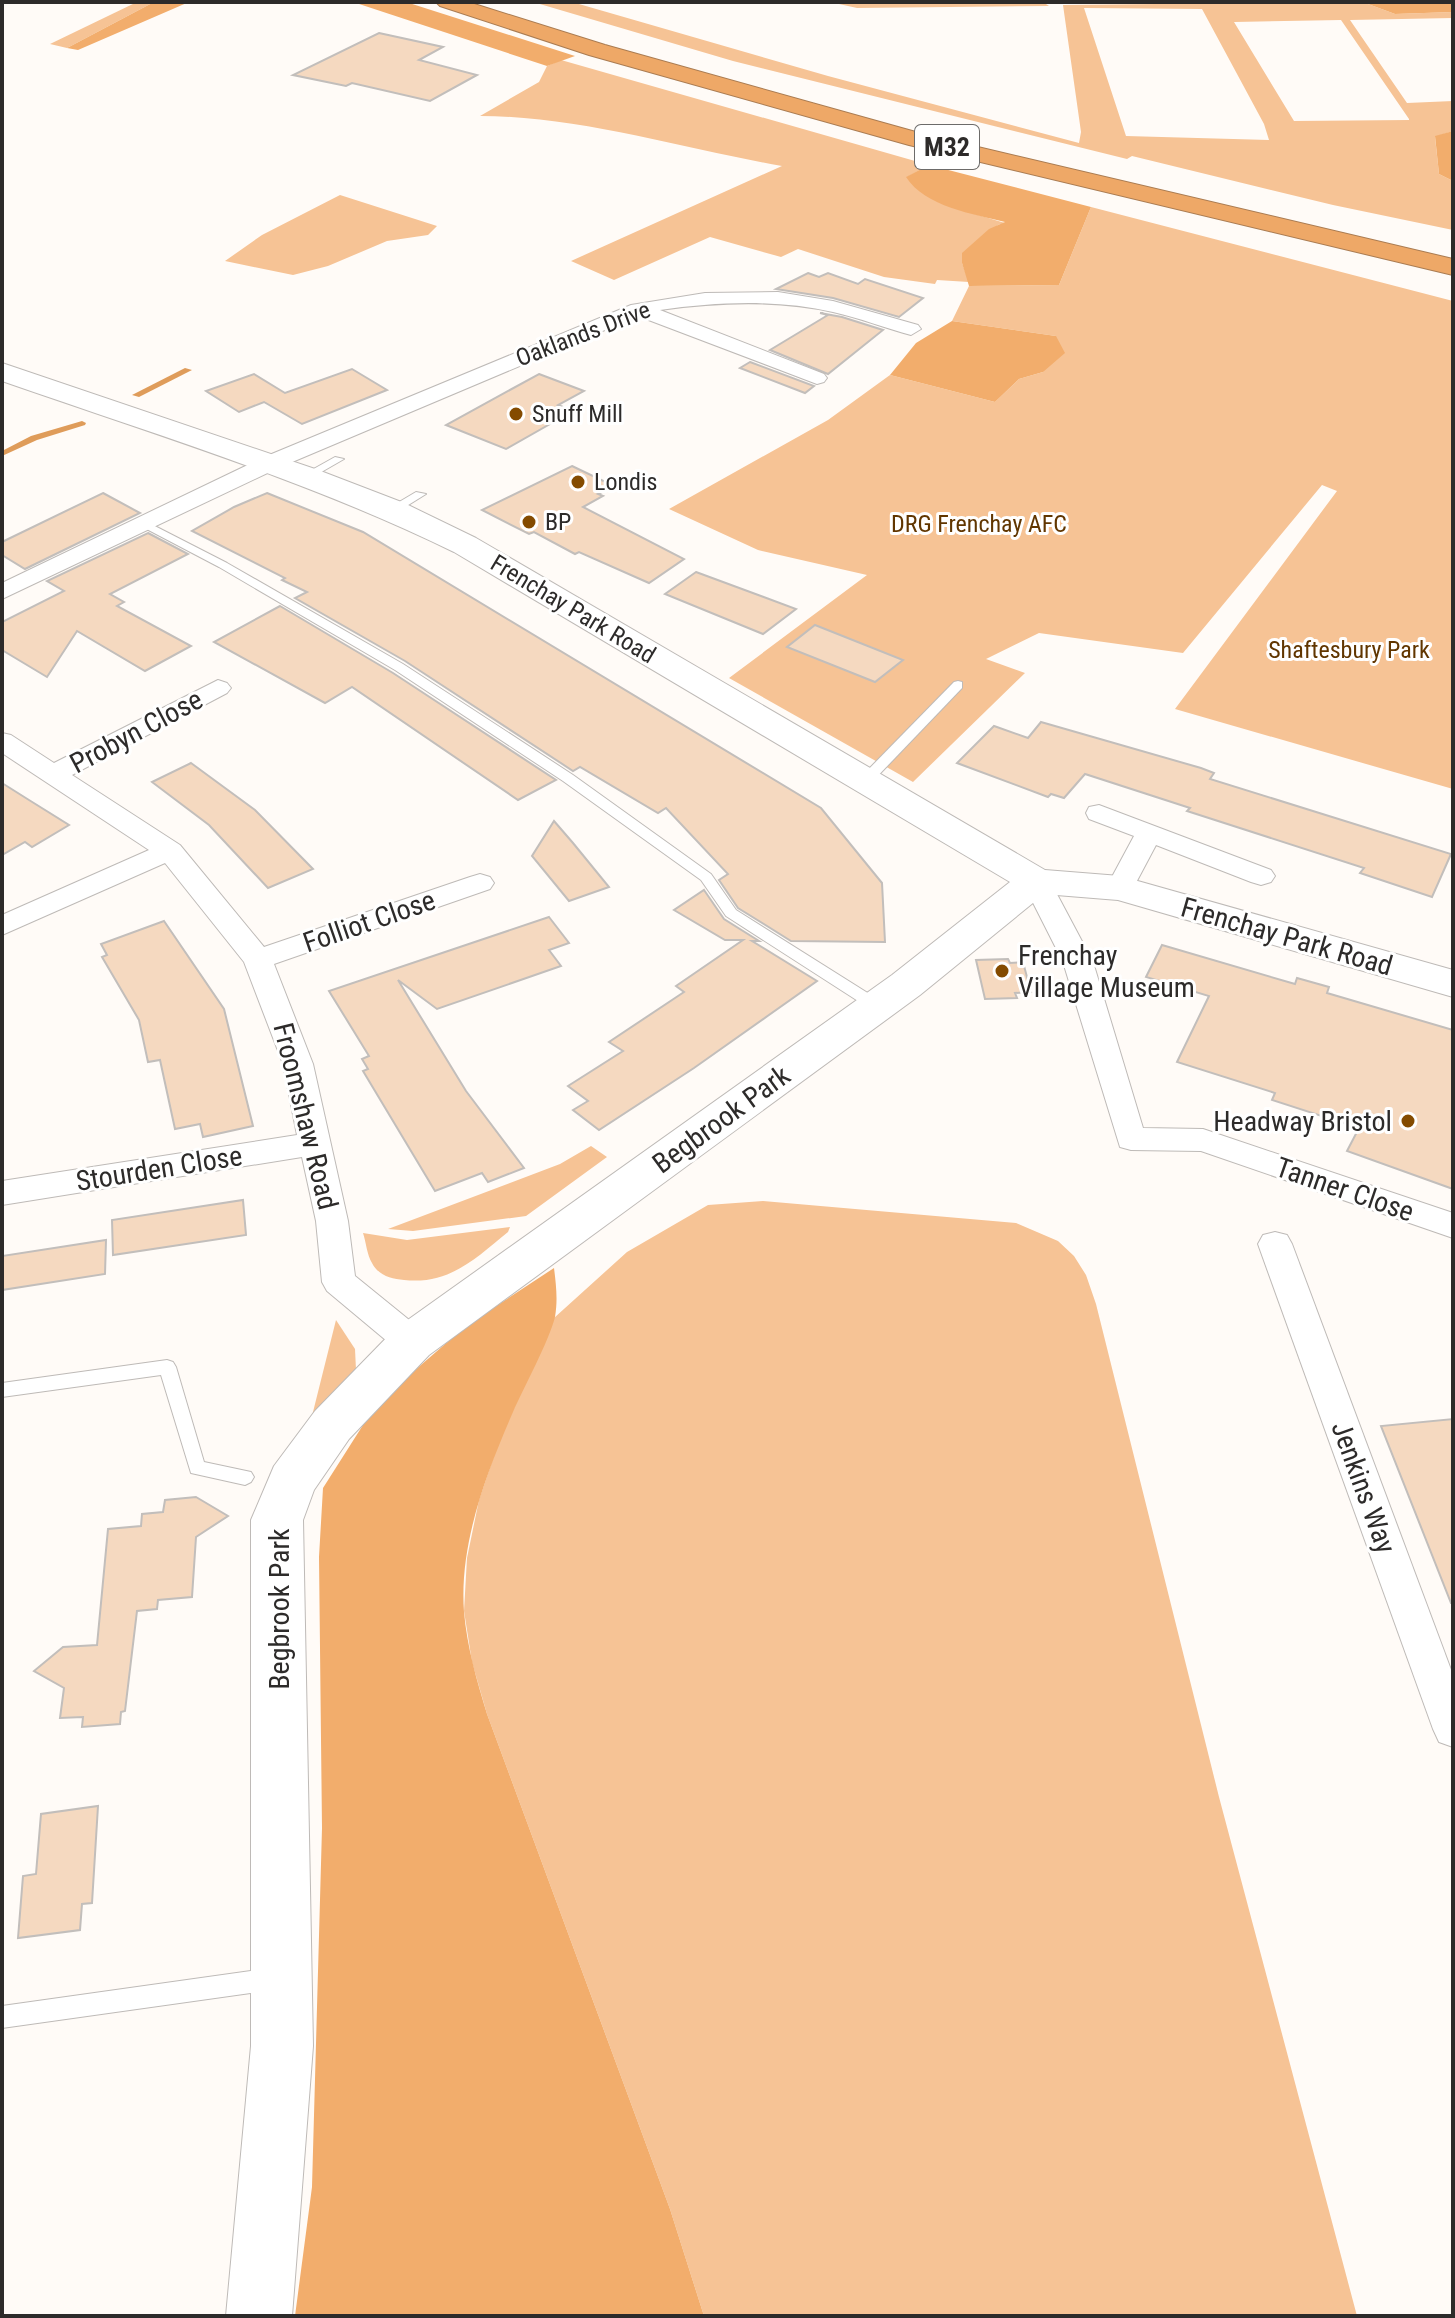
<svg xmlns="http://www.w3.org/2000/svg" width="1455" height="2318" font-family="'Roboto Condensed',sans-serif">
  <rect width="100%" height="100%" fill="#fffbf7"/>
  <g fill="#f6c395" fill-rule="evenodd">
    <path d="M137 2H154L67 48 50 44Z"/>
    <path d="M533 2H572L828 76 1079 143 1081 132 1063 5 1342 2 1368 4 1395 14 1453 12V18L1350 20 1407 103 1453 101V131L1435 137 1439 174 1453 181V230L1333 205 1132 156 1127 159 733 61ZM1084 8 1202 9 1264 124 1269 140 1126 136ZM1341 20 1409 119V120L1294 121 1234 22Z"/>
    <path d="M830 2H1043L1049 6 857 8Z"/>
    <path d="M561 60 929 165 907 177 958 209 1005 223 998 225 962 263 969 282 937 280 935 284 884 277 798 249 781 257 710 237 614 280 571 261 782 166C684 149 579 116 480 116L539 82 547 66Z"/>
    <path d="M340 195 437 226 428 235 387 241 328 266 293 275 225 261 262 235Z"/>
    <path d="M1091 207 1453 301V789L1175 709 1337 491 1322 485 1183 653 1039 633 986 659 1025 673 913 782 729 678 867 575 758 550 669 509 828 420 890 375 995 402 1019 379 1043 372 1056 336 952 321 969 286 1059 285Z"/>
    <path d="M591 1146 607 1157 526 1216 413 1231 388 1229 560 1164Z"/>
    <path d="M763 1201 1016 1223 1058 1241 1074 1256 1086 1275 1096 1304 1219 1797 1357 2316H704L670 2209 487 1714 472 1662 464 1611 467 1558 479 1500 498 1444 554 1318 627 1252 708 1205Z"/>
    <path d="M510 1227 508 1232C475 1259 449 1285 404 1280 391 1279 378 1275 372 1263 367 1255 366 1242 363 1233L407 1240Z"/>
    <path d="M336 1320 355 1349 356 1370 309 1428Z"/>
  </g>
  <g fill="#f2ad6c">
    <path d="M154 2H189L78 50 67 48Z"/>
    <path d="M353 2H406L575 56 547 66Z"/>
    <path d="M1342 2H1453V12L1395 14 1368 4Z"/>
    <path d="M1453 131V181L1439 174 1435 136Z"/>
    <path d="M929 165 1091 207 1059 285 969 286 962 263V253L989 229 1005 222C974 214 925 207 906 177Z"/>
    <path d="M952 321 1056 336 1065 353 1043 372 1019 379 995 402 890 375 916 343Z"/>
    <path d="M554 1268C556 1284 558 1300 555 1317 549 1341 524 1387 513 1412 486 1474 459 1544 464 1612 467 1647 477 1681 487 1714L670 2209 704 2316H295L312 2187 322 1828 319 1557 323 1488 377 1403 466 1326Z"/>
  </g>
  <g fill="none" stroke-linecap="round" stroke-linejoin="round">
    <g fill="#df9c5a" fill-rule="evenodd">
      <path d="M185 368 192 370 139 397 132 395Z"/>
      <path d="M82 421 86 423 85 425 37 440 2 456V451L31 436Z"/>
    </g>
  </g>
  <g fill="#f5d9c0" stroke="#c2bebb" stroke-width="2">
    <path d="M379 33 443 47 419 60 477 75 430 101 352 83 346 86 293 75Z"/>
    <path d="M808 273 819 277 828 273 858 284 865 279 923 298 899 317 833 298 776 289Z"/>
    <path d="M820 313 842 317 883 330 828 374 770 350 828 315Z"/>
    <path d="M750 362 814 386 805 393 740 368Z"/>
    <path d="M352 369 387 390 302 424 264 402 239 412 206 391 254 374 285 393Z"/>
    <path d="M539 374 584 391 558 405 573 411 506 449 446 425Z"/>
    <path d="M572 466 614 486 598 494 603 496 583 507 684 559 649 583 579 552 575 554 534 532 529 534 482 510Z"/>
    <path d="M103 493 140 513 25 569 2 555V542Z"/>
    <path d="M267 493 363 532 821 808 882 883 885 942 791 941 738 908 719 880 728 874 666 808 658 813 580 767 573 771 405 661 295 598 307 592 282 580 285 578 192 531 234 507Z"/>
    <path d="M148 533 188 554 110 594 124 602 117 606 191 646 145 671 77 631 47 677 2 650V622L64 591 47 581Z"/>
    <path d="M696 572 796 609 763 634 665 594Z"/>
    <path d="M280 606 393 673 556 780 518 800 352 687 325 703 214 642Z"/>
    <path d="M815 625 903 660 875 682 787 647Z"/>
    <path d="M1041 722 1201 768 1214 773 1210 779 1451 854 1432 897 1360 873 1364 868 1187 811 1190 808 1085 774 1064 798 1051 794 1048 797 957 763 994 726 1028 738Z"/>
    <path d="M191 763 255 810 313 869 268 888 209 825 152 782Z"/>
    <path d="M2 783 29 800 69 825 32 847 25 842 2 855Z"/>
    <path d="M554 821 573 843 609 887 569 901 532 856Z"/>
    <path d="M704 890 724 919 759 941H752L817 981 694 1068 599 1130 573 1110 588 1101 568 1086 623 1051 609 1042 684 992 676 986 743 940H725L674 910Z"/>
    <path d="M549 917 569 943 549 950 561 966 437 1009 398 980 466 1091 524 1168 488 1182 482 1173 435 1191 363 1071 368 1069 362 1059 369 1056 329 991Z"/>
    <path d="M164 921 224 1009 253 1126 203 1137 200 1124 175 1129 160 1060 148 1062 139 1020 102 957 107 955 101 944Z"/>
    <path d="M1162 945 1295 984 1297 978 1329 987 1327 993 1453 1030V1189L1347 1151 1359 1128 1272 1100 1275 1093 1177 1062 1209 996 1146 977Z"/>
    <path d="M1008 959 1010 963 1023 962 1031 992 1015 993 1017 998 985 999 976 960Z"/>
    <path d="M243 1200 246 1235 113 1255 112 1220Z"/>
    <path d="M106 1240 105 1274 2 1290V1256Z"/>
    <path d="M1453 1419V1603H1451L1381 1426Z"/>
    <path d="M196 1497 228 1516 196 1537 192 1597 158 1600 157 1609 137 1611 125 1711 121 1712 120 1724 82 1727 83 1717 60 1718 64 1688 34 1671 63 1647 97 1645 108 1529 141 1526 142 1514 163 1512 165 1500Z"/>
    <path d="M98 1806 92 1903 82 1904 80 1930 18 1938 23 1876 36 1874 41 1814Z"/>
  </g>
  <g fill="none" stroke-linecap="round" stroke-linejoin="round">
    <g stroke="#bebab7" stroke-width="2">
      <g id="lane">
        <path d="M335 457 344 459 311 478 301 476Z"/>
        <path d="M416 492 426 494 397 512H389V508Z"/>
        <path d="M143 520 227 563 403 664 573 775 711 874 736 910 882 1002 884 1006 882 1010H872L726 916 701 880 563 781 395 670 219 567 139 525V521Z"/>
        <path d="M958 681 962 682V688L870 784H860V778L954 682Z"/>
        <path d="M167 1360 173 1362 176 1367 204 1462 251 1472 254 1477 251 1482 245 1485 191 1473 161 1375 2 1397V1383Z"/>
        <path d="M272 1968 280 1971 283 1979 280 1987 272 1990 2 2028V2006Z"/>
      </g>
    </g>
    <g stroke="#bebab7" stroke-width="2">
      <g id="street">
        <path d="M778 292 833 301 918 325 921 329 911 335C885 328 860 318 833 312 776 299 717 302 660 310L824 374 827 378 824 382 817 384 638 316 278 468 2 599V583L262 458 631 305 705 293Z"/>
        <path d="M218 680 227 683 231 688 227 693 72 775 180 845 264 947 470 877 480 874 490 877 494 883 490 889 274 964 313 1064 348 1221 355 1276 424 1332 429 1342 424 1352 412 1355 400 1352 327 1291 322 1282 316 1221 302 1157 2 1205V1181L297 1135 283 1064 244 962 165 863 2 935V915L149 850 2 753V733L11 735 54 763Z"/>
        <path d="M1099 805 1271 870 1275 876 1271 882 1261 885 1251 882 1156 845 1130 894 1120 897 1110 894 1106 888 1134 836 1089 819 1086 813 1089 807Z"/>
        <path d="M1036 872 1046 875 1050 881 1093 962 1143 1128 1203 1129 1453 1213V1238L1201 1151 1131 1150 1120 1147 1063 962 1022 881 1026 875Z"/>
        <path d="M1275 1232 1287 1235 1292 1244 1453 1675V1747L1439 1742 1433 1729 1258 1244 1263 1235Z"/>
      </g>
    </g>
    <g stroke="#bebab7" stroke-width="2">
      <path id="secondary" d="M2 363 318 470 404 503 476 538 1045 870 1120 876 1453 970V997L1118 900 1044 894 920 995 429 1355 349 1439 314 1490 303 1520 313 2046 292 2316H226L251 2046V1520L274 1466 315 1411 395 1329 892 975 1010 882 454 552C309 481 154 434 2 381Z"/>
    </g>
    <g stroke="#aa7c52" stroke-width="2">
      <path id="highway" d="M436 2H468L605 45 923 134 1453 259V275L909 145 589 55 440 6Z"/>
    </g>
    <use href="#lane" fill="#fff" fill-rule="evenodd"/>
    <use href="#street" fill="#fff" fill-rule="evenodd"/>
    <use href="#secondary" fill="#fff" fill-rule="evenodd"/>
    <use href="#highway" fill="#eea867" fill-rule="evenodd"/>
  </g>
  <g fill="#844b00" stroke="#fff" stroke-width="3">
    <circle cx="516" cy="414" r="8"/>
    <circle cx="578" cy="482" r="8"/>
    <circle cx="529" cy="522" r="8"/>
    <circle cx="1002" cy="971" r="8"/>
    <circle cx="1408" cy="1121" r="8"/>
  </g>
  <g text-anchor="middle" stroke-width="6" stroke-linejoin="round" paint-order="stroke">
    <g font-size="24" fill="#2d2b2a" stroke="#fff">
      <text transform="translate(583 334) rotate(-21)" y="8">Oaklands Drive</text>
      <text transform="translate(573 609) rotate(31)" y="8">Frenchay Park Road</text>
    </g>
    <g font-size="24" fill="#2d2b2a" stroke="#fff" text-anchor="start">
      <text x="532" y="422">Snuff Mill</text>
      <text x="594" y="490">Londis</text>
      <text x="545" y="530">BP</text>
    </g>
    <g font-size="24" fill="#613600" stroke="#fff">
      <text x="979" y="532">DRG Frenchay AFC</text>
      <text x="1349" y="658">Shaftesbury Park</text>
    </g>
    <rect fill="#fff" stroke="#6c6b6a" stroke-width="2" x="915" y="125" width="64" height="44" rx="6"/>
    <g font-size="26" font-weight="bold" fill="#2d2b2a">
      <text x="947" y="156">M32</text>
    </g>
    <g font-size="28" fill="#2d2b2a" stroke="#fff">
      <text transform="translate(136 731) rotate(-28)" y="10">Probyn Close</text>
      <text transform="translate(369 921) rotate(-19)" y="10">Folliot Close</text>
      <text transform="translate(1287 936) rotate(16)" y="10">Frenchay Park Road</text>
      <text transform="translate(306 1116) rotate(76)" y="10">Froomshaw Road</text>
      <text transform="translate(721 1119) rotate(-36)" y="10">Begbrook Park</text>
      <text transform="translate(159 1168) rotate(-9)" y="10">Stourden Close</text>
      <text transform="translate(1345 1189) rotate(19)" y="10">Tanner Close</text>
      <text transform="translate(1364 1487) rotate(70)" y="10">Jenkins Way</text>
      <text transform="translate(279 1609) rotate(-90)" y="10">Begbrook Park</text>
    </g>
    <g font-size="28" fill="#2d2b2a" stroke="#fff" text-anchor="start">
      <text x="1018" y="965">Frenchay<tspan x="1018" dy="32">Village Museum</tspan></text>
      <text x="1392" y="1131" text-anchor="end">Headway Bristol</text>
    </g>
  </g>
  <rect width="1455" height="2318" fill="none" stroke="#2d2b2a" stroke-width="8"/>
</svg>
